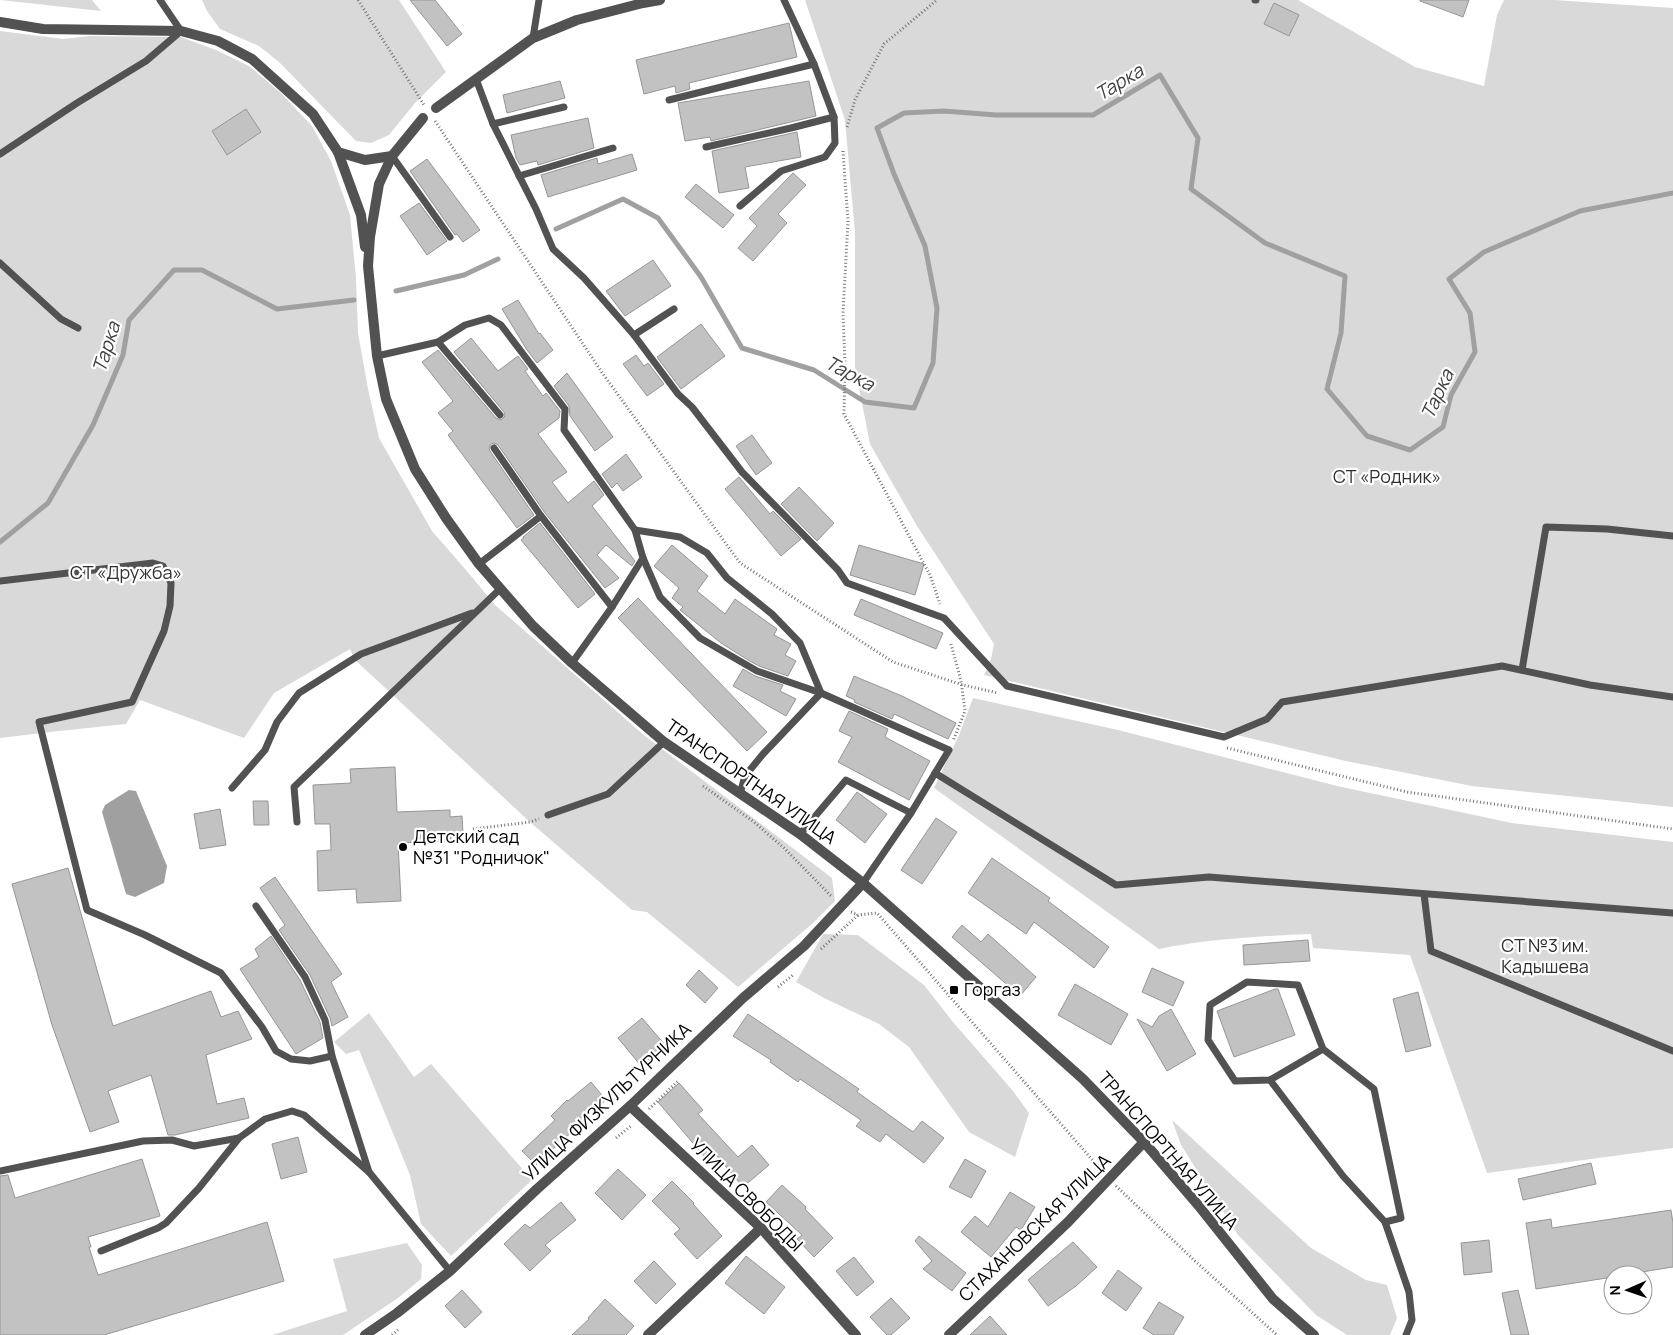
<svg xmlns="http://www.w3.org/2000/svg" width="1673" height="1335" font-family="Manrope,sans-serif">
  <rect width="100%" height="100%" fill="#fff"/>
  <g fill="#d9d9d9">
    <path d="M0 0H92L101 11Z"/>
    <path d="M202 0H399L446 72 415 103 389 135 371 143 356 141 279 62 259 46 220 29 207 11Z"/>
    <path d="M805 0H1298L1415 67 1484 86 1497 15 1504 0H1554L1673 8V807L1472 786 1346 761 984 675 991 659 994 644 917 526 870 444 855 368V233L845 120Z"/>
    <path d="M0 31 63 39 90 36 181 37 216 50 249 66 281 93 312 126 331 161 350 215 356 278 358 333 368 389 379 438 432 531 466 570 495 605 645 736 832 878 835 901 812 924 738 987 647 912 632 910 530 822 355 660 350 649 274 693 244 738 140 700 126 724 50 732 0 738Z"/>
    <path d="M973 698 1118 730 1337 786 1512 823 1673 842V1148L1487 1173 1410 955 1313 948 1311 934C1259 936 1209 939 1159 949L934 788 959 735Z"/>
    <path d="M823 934 858 935 924 985 953 1022 1013 1091 1029 1113 1015 1157 969 1132 909 1047 879 1024 824 998 796 982Z"/>
    <path d="M369 1013 414 1077 431 1064 532 1180 451 1256 421 1224 410 1175 359 1050 346 1054 334 1042Z"/>
    <path d="M1172 1120 1311 1248 1366 1280 1387 1285 1397 1318 1390 1335H1347L1316 1315 1238 1235 1181 1145Z"/>
    <path d="M407 1243 422 1265 421 1279 398 1298 343 1335H272L347 1311 333 1259Z"/>
  </g>
  <path fill="#a0a0a0" d="M129 790 136 791 167 866 164 883 135 897 126 894 102 812 105 805Z"/>
  <g fill="none" stroke-linecap="round" stroke-linejoin="round">
    <g stroke="#a0a0a0" stroke-width="5">
      <path d="M556 229 623 199 658 218 701 277 742 348 814 370 865 402 914 408 933 363 937 308 925 246 894 174 877 128 904 113 944 111 996 115H1093L1160 75 1198 138 1191 189 1265 243 1345 276 1341 333 1327 389 1367 436 1410 450 1443 427 1451 395 1475 352 1470 313 1449 279 1484 252 1580 211 1673 193"/>
      <path d="M396 291 464 275 498 259"/>
      <path d="M0 542 48 503 93 425 123 355 129 320 174 270H202L277 309 354 300"/>
    </g>
  </g>
  <g fill="#c2c2c2" stroke="#969696">
    <path d="M410 0H435L462 34 447 46Z"/>
    <path d="M1420 0H1469L1463 17 1420 1Z"/>
    <path d="M1274 3 1299 15 1289 36 1264 24Z"/>
    <path d="M789 23 797 57 689 83 690 89 676 93 675 86 644 94 636 60Z"/>
    <path d="M560 81 565 98 507 113 503 95Z"/>
    <path d="M809 81 816 116 711 141 710 137 685 141 678 103Z"/>
    <path d="M246 109 261 132 227 155 212 131Z"/>
    <path d="M588 118 594 148 538 165 537 161 520 165 516 158 511 135Z"/>
    <path d="M797 132 801 157 745 167 749 188 719 193 712 151Z"/>
    <path d="M632 154 637 170 548 197 541 175 597 158 598 164Z"/>
    <path d="M427 159 480 230 463 242 457 234 455 235 410 171Z"/>
    <path d="M793 173 806 185 778 214 787 223 753 261 738 248 757 226 749 218Z"/>
    <path d="M696 184 734 215 723 228 685 197Z"/>
    <path d="M419 203 447 241 427 255 400 216Z"/>
    <path d="M653 260 671 286 625 316 606 291Z"/>
    <path d="M518 300 539 334 540 333 553 350 537 363 527 350 502 309Z"/>
    <path d="M701 324 725 356 681 389 657 357Z"/>
    <path d="M471 338 498 371 518 356 528 369 525 371 543 396 546 393 560 411 559 418 538 434 567 472 552 482 568 503 594 481 604 495 592 506 635 561 632 566 606 545 597 555 619 578 605 588 545 513 498 445 494 443 491 444 489 448 490 451 534 515 517 528 448 435 453 431 438 413 453 401 422 362 438 350 496 418 501 420 505 416 504 412 454 352Z"/>
    <path d="M636 355 644 366 648 363 664 384 647 396 623 364Z"/>
    <path d="M567 373 613 437 595 451 570 416 569 406 554 386Z"/>
    <path d="M752 435 772 463 756 475 736 446Z"/>
    <path d="M626 454 642 477 623 491 617 483 612 488 602 474Z"/>
    <path d="M739 477 770 514 773 511 801 539 781 556 725 489Z"/>
    <path d="M799 487 834 523 817 541 781 504Z"/>
    <path d="M540 523 595 594 578 608 521 540 524 538 523 537Z"/>
    <path d="M672 545 708 576 697 591 725 614 735 599 777 629 774 635 791 644 785 655 796 661 788 676 759 666 748 660 721 643 680 610 683 607 672 598 679 588 654 566Z"/>
    <path d="M859 545 924 564 915 595 850 575Z"/>
    <path d="M638 598 767 732 747 751 618 618Z"/>
    <path d="M861 599 943 633 936 649 854 615Z"/>
    <path d="M743 669 755 676 783 685 780 691 796 699 786 716 733 686Z"/>
    <path d="M854 676 902 696 956 723 948 739 894 714 892 719 854 702 855 700 846 696Z"/>
    <path d="M849 711 888 729 885 737 930 761 909 800 838 762 852 737 839 731Z"/>
    <path d="M395 767 397 812 450 810V817L462 816 463 833 451 834V841L398 843 401 901 357 903 356 889 318 891 317 851 331 850 330 824H315L313 785 351 783 350 769Z"/>
    <path d="M857 792 887 814 865 843 836 820Z"/>
    <path d="M253 801H268L269 825H254Z"/>
    <path d="M220 809 226 845 200 849 194 814Z"/>
    <path d="M936 818 957 832 922 884 901 870Z"/>
    <path d="M992 858 1050 898 1048 901 1109 947 1094 968 1034 922 1026 934 968 893Z"/>
    <path d="M68 868 113 1026 211 991 221 1017 238 1011 252 1039 206 1055 217 1104 244 1098 249 1118 175 1135H168L151 1075 108 1091 119 1122 90 1132 52 1025 12 884Z"/>
    <path d="M275 877 342 974 331 982 348 1017 332 1026 330 1018 310 975 279 930 285 925 260 888Z"/>
    <path d="M962 925 981 942 988 934 1036 977 1020 996 952 937Z"/>
    <path d="M271 936 300 980 320 1022 323 1038 296 1054 240 969 259 957 255 949Z"/>
    <path d="M1308 940 1310 961 1244 965 1243 945Z"/>
    <path d="M1152 968 1184 982 1173 1006 1142 992Z"/>
    <path d="M699 970 718 988 705 1003 686 985Z"/>
    <path d="M1075 984 1128 1014 1111 1045 1058 1015Z"/>
    <path d="M1275 989H1278L1295 1035 1234 1057 1217 1011Z"/>
    <path d="M1418 992 1431 1046 1406 1052 1393 999Z"/>
    <path d="M1171 1009 1196 1054 1167 1071 1137 1019 1152 1027 1159 1016Z"/>
    <path d="M748 1014 859 1089 857 1092 913 1132 922 1121 944 1138 924 1163 886 1134 880 1142 856 1126 861 1120 800 1079 798 1082 770 1062 771 1060 733 1036Z"/>
    <path d="M642 1018 665 1045 641 1066 618 1038Z"/>
    <path d="M591 1082 606 1100 536 1165 522 1151 555 1120 551 1116 567 1100 568 1101Z"/>
    <path d="M679 1083 703 1110 698 1114 738 1157 752 1145 769 1165 743 1187 712 1150 704 1156 658 1102Z"/>
    <path d="M298 1137 307 1172 281 1179 272 1144Z"/>
    <path d="M142 1159 160 1216 88 1237 91 1247H89L98 1275 267 1222 284 1281 104 1335H0V1176L8 1175 15 1198Z"/>
    <path d="M965 1159 986 1171 971 1198 949 1187Z"/>
    <path d="M1591 1163 1596 1184 1523 1200 1518 1179Z"/>
    <path d="M618 1169 646 1195 622 1220 595 1193Z"/>
    <path d="M672 1181 694 1203 693 1204 722 1236 697 1259 674 1234 680 1229 652 1201Z"/>
    <path d="M782 1185 806 1207 805 1209 833 1238 814 1257 797 1239 802 1235 766 1202Z"/>
    <path d="M1010 1192 1035 1207 1021 1230 1016 1227 991 1257 961 1232 975 1216 988 1227Z"/>
    <path d="M561 1202 576 1220 545 1245 551 1251 530 1271 504 1244 525 1224 530 1228Z"/>
    <path d="M1671 1210 1673 1223V1267L1623 1275H1613V1277L1536 1289 1526 1223 1551 1219 1552 1228Z"/>
    <path d="M919 1236 966 1273 952 1291 923 1269 932 1261 915 1241Z"/>
    <path d="M1489 1240 1492 1272 1464 1275 1461 1243Z"/>
    <path d="M1073 1242 1097 1267 1076 1286 1048 1306 1028 1280Z"/>
    <path d="M746 1256 785 1287 764 1314 725 1283Z"/>
    <path d="M854 1257 874 1282 857 1296 836 1271Z"/>
    <path d="M654 1261 676 1284 656 1304 634 1281Z"/>
    <path d="M1118 1270 1142 1288 1126 1311 1102 1293Z"/>
    <path d="M462 1290 482 1312 465 1328 445 1306Z"/>
    <path d="M1518 1290 1529 1335H1511L1502 1293Z"/>
    <path d="M891 1298 910 1318 891 1335H887L870 1317Z"/>
    <path d="M605 1299 634 1326 626 1335H572L589 1319 588 1318Z"/>
    <path d="M1159 1302 1184 1317 1173 1335H1154L1143 1328Z"/>
    <path d="M990 1316 1007 1335H970Z"/>
  </g>
  <g fill="none" stroke-linecap="round" stroke-linejoin="round">
    <g stroke="#747474" stroke-width="3" stroke-dasharray="1 2.5" stroke-linecap="butt">
      <path d="M358 0 424 105"/>
      <path d="M435 121 603 374 740 563 893 662 963 685 998 693"/>
      <path d="M847 127 855 100 884 44 937 0"/>
      <path d="M843 151 848 221 843 313 845 364 844 414 930 575 940 604"/>
      <path d="M951 644C953 652 962 682 962 688L965 711 953 741"/>
      <path d="M1227 748 1407 792 1673 829"/>
      <path d="M703 786 754 822 784 848 832 897"/>
      <path d="M473 829 530 822 539 819"/>
      <path d="M851 912 858 915 877 913 1102 1171"/>
      <path d="M821 949 858 915"/>
      <path d="M778 987 793 975"/>
      <path d="M649 1109 679 1080"/>
      <path d="M616 1138 632 1125"/>
      <path d="M1116 1186 1195 1261 1277 1335"/>
      <path d="M392 1335 399 1329"/>
    </g>
    <g stroke="#525252" stroke-width="7">
      <path d="M1255 0H1256"/>
      <path d="M533 38 539 0"/>
      <path d="M476 79 493 124 536 209 553 249 584 278 634 335 674 309"/>
      <path d="M669 100 814 64"/>
      <path d="M493 124 564 107"/>
      <path d="M706 147 791 128 834 117"/>
      <path d="M0 154 77 103 146 61 181 31 160 0"/>
      <path d="M392 156 450 237"/>
      <path d="M519 176 613 148"/>
      <path d="M740 206 781 171 825 157 835 143 834 117 814 64 784 0"/>
      <path d="M0 263 61 319 78 328"/>
      <path d="M634 335 678 394 692 407 742 472 838 570 847 583 944 618 1007 686 1224 737 1267 719 1282 702 1502 666 1590 685 1673 697"/>
      <path d="M438 342 465 325 489 318 501 325 565 409 564 430 635 530"/>
      <path d="M377 356 438 342 500 415"/>
      <path d="M494 448 541 516 612 607"/>
      <path d="M643 558 660 597 700 638 757 671 821 693 949 750 911 813 863 883"/>
      <path d="M479 564 541 516"/>
      <path d="M0 581 153 563 163 566 171 583 170 606 164 631 132 702 39 722 87 910 145 935 221 973 262 1027 276 1051 291 1059 310 1061 332 1056"/>
      <path d="M572 663 612 607 643 558 635 530 680 537 707 553 727 578 772 614 800 643 821 693 763 754 745 776 740 794"/>
      <path d="M1522 670 1546 527 1607 529 1673 536"/>
      <path d="M935 773 1116 885 1209 877 1673 913"/>
      <path d="M232 788 265 750 277 722 299 693 361 654 472 613"/>
      <path d="M548 815 608 794 664 742"/>
      <path d="M297 822 294 787 501 588"/>
      <path d="M800 834 846 780 911 813"/>
      <path d="M1424 894 1431 951 1673 1051"/>
      <path d="M256 906 305 977 325 1020 332 1056 369 1172"/>
      <path d="M1323 1049 1270 1080 1235 1081 1208 1040 1210 1005 1247 982 1298 985 1323 1049 1374 1089 1401 1218 1385 1222"/>
      <path d="M1270 1080 1343 1176 1385 1222 1409 1292 1412 1320 1406 1335"/>
      <path d="M0 1171 143 1141 172 1140 194 1146 239 1138 265 1119 292 1111 304 1115 369 1172 450 1271"/>
      <path d="M101 1251 158 1228 166 1223 199 1188 239 1138"/>
    </g>
    <g stroke="#525252" stroke-width="10">
      <path d="M630 1106 761 1228 856 1335"/>
      <path d="M648 1335 761 1228"/>
      <path d="M949 1335 1068 1222 1144 1142"/>
    </g>
    <g stroke="#525252" stroke-width="10">
      <path d="M0 22 43 29 181 31 218 41 252 59 313 114 338 152 365 160 392 156"/>
      <path d="M436 108 533 38 577 20 643 3 660 0"/>
      <path d="M423 118 392 156 379 184 370 237 368 266 377 356 386 399 415 469 446 518 479 564 533 626 572 663 664 742 800 834 863 883 1083 1079 1144 1142 1198 1205 1273 1299 1314 1335"/>
      <path d="M338 152 361 215 365 247"/>
      <path d="M365 1335 397 1313 450 1271 537 1189 630 1106 743 998 804 946 863 883"/>
    </g>
  </g>
  <g fill="#000" stroke="#fff" stroke-width="2">
    <circle cx="403" cy="847" r="5"/>
    <rect x="949" y="985" width="10" height="10" rx="2.5"/>
  </g>
  <g text-anchor="middle" stroke-width="4.5" stroke-linejoin="round" paint-order="stroke">
    <g font-size="18" fill="#303030" stroke="#fff">
      <text x="1387" y="483">СТ «Родник»</text>
      <text x="126" y="579">СТ «Дружба»</text>
      <text x="1545" y="952">СТ №3 им.<tspan x="1545" dy="21">Кадышева</tspan></text>
    </g>
    <g font-size="18" fill="#000" stroke="#fff">
      <text transform="translate(751 782) rotate(35)" y="6">ТРАНСПОРТНАЯ УЛИЦА</text>
      <text transform="translate(607 1102) rotate(-43)" y="6">УЛИЦА ФИЗКУЛЬТУРНИКА</text>
      <text transform="translate(1168 1151) rotate(49)" y="6">ТРАНСПОРТНАЯ УЛИЦА</text>
      <text transform="translate(746 1195) rotate(45)" y="6">УЛИЦА СВОБОДЫ</text>
      <text transform="translate(1035 1228) rotate(-44)" y="6">СТАХАНОВСКАЯ УЛИЦА</text>
    </g>
    <g font-size="18" fill="#000" stroke="#fff" text-anchor="start">
      <text x="413" y="843">Детский сад<tspan x="413" dy="21">№31 "Родничок"</tspan></text>
      <text x="964" y="996">Горгаз</text>
    </g>
    <g font-size="19" font-style="italic" fill="#414141" stroke="#fff">
      <text transform="translate(1119 82) rotate(-31)" y="7">Тарка</text>
      <text transform="translate(106 347) rotate(-73)" y="7">Тарка</text>
      <text transform="translate(850 373) rotate(28)" y="7">Тарка</text>
      <text transform="translate(1437 394) rotate(-65)" y="7">Тарка</text>
    </g>
  </g>
  <g transform="translate(1628 1290) rotate(268)"><circle r="24" fill="#ffffff" stroke="#999999"/>
  <path d="M0-4L9 19L0 12L-9 19Z" fill="#000000"/>
  <text y="-8" font-size="14" font-weight="bold" text-anchor="middle" fill="#000000">N</text>
  </g>
</svg>
